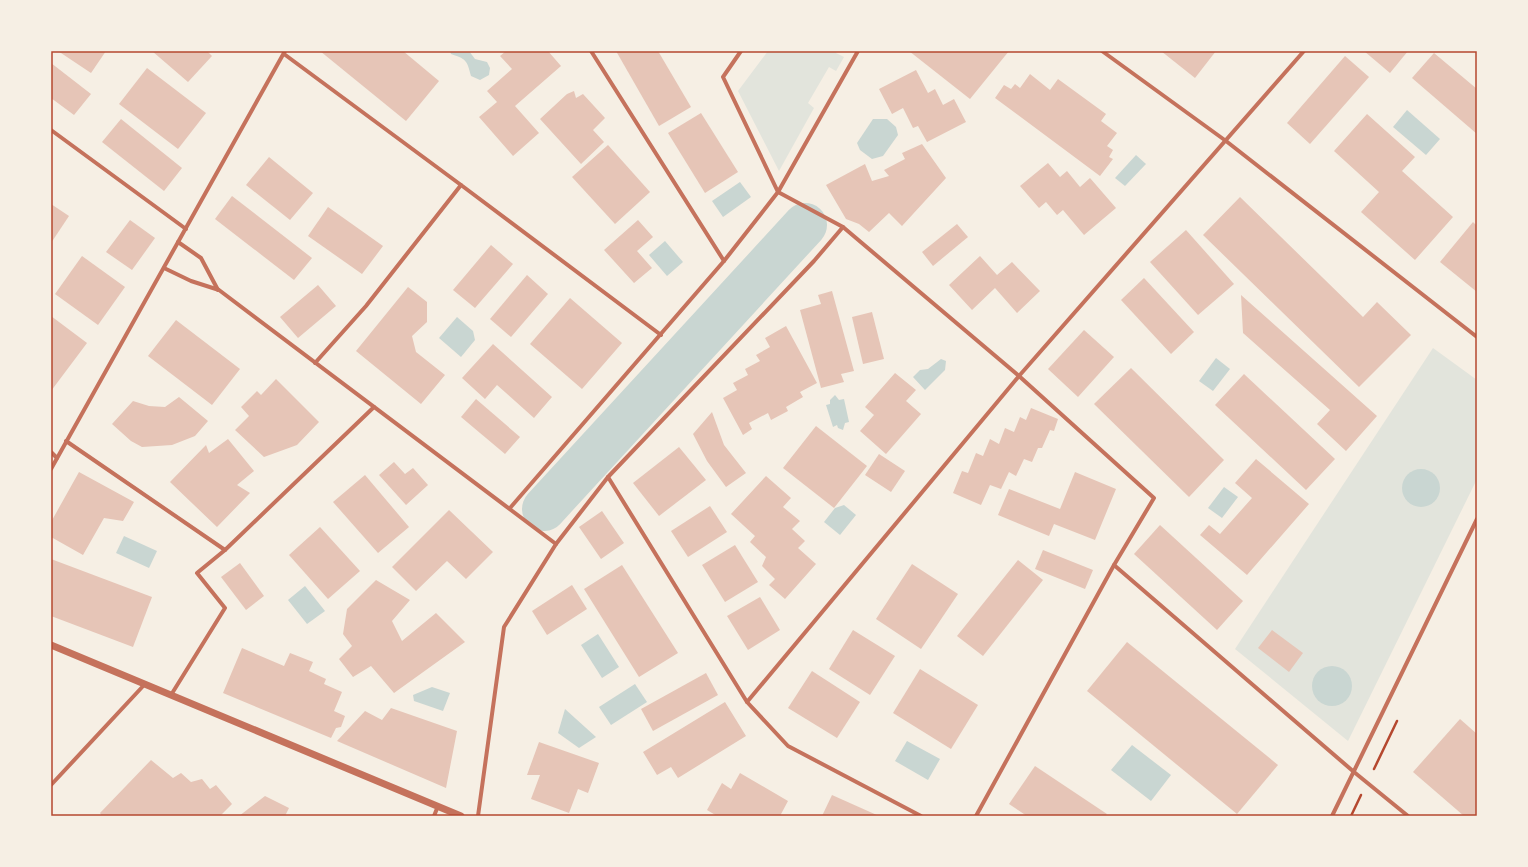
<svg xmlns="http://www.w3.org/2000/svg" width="1528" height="867" font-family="'Varela Round',sans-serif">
  <rect width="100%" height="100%" fill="#f6efe4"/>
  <g fill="#e2e4dc">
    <path d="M768 51H837L836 53 844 57 836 71 829 67 808 103 814 108 779 171 738 91Z"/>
    <path d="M1433 348 1477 380V479L1348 741 1235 649Z"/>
  </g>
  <g fill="#c9d6d2">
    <path d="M450 51H469L475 59 487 62 490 68 489 75 480 80 471 76C467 60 466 59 451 54Z"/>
    <path d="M1407 110 1440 139 1426 155 1393 127Z"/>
    <path d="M873 119H887L896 127 898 135 883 156 872 159 860 150 857 143Z"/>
    <path d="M1136 155 1146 164 1125 186 1115 178Z"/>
    <path d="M740 182 751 197 723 217 712 201Z"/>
    <path d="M665 241 683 262 667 276 649 255Z"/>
    <path d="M457 317 473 331 475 340 461 357 439 338Z"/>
    <path d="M1216 358 1230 369 1213 391 1199 381Z"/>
    <path d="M941 359 946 361 945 370 925 390 913 377 920 370 928 369Z"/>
    <path d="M835 395 839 400 844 399 849 422 845 423 843 430 838 428 837 425 833 427 826 405 830 404V400Z"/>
    <circle cx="1421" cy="488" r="19"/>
    <path d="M1224 487 1238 497 1222 518 1208 508Z"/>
    <path d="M844 505 856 515 840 535 824 522 835 508Z"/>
    <path d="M124 536 157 551 149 568 116 553Z"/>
    <path d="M305 586 325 611 307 624 288 600Z"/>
    <path d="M598 634 619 667 602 678 581 645Z"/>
    <circle cx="1332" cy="686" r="20"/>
    <path d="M635 684 647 702 611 725 599 707Z"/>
    <path d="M432 687 450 693 443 711 414 701 413 695Z"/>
    <path d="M565 709 596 737 579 748 558 733Z"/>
    <path d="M907 741 940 759 928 780 895 761Z"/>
    <path d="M1132 745 1171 775 1151 801 1111 770Z"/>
  </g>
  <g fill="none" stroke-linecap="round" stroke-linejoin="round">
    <path stroke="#c9d6d2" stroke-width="44" d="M544 509 805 225"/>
  </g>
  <g fill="#e6c5b7">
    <path d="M58 51H106L91 73Z"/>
    <path d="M152 51H207L212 56 188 82Z"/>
    <path d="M320 51H403L439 81 406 121Z"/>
    <path d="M506 51H548L561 66 515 106 539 133 513 156 479 117 497 102 487 91 512 69 500 56Z"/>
    <path d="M616 51H658L691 107 659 126Z"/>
    <path d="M909 51H1009L970 99Z"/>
    <path d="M1161 51H1216L1195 78Z"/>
    <path d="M1364 51H1408L1390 73Z"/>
    <path d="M1434 53 1477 89V134L1412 78Z"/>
    <path d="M1345 56 1369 77 1310 144 1287 123Z"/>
    <path d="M51 63 91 94 74 115 51 98Z"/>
    <path d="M147 68 206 113 178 149 119 104Z"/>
    <path d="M916 70 928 93 935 89 943 105 954 99 966 122 927 142 918 126 913 128 903 108 892 114 879 89Z"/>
    <path d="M1030 74 1050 90 1058 79 1106 114 1101 121 1117 133 1107 146 1113 150 1109 157 1113 159 1100 176 995 98 1004 85 1011 89 1015 84 1020 88Z"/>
    <path d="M574 91 576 98 583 94 605 118 593 130 604 142 581 164 540 119 567 94Z"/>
    <path d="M701 113 738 172 705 193 668 133Z"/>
    <path d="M1367 114 1415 157 1402 171 1453 217 1415 260 1361 212 1379 192 1334 151Z"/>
    <path d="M121 119 182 168 164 191 102 142Z"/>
    <path d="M922 144 946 178 902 226 889 213 869 232 859 224 846 219 826 185 865 164 872 181 889 176 884 170 905 159 902 153Z"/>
    <path d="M608 145 650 192 615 224 572 177Z"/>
    <path d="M269 157 313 193 290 220 246 185Z"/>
    <path d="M1048 163 1060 177 1067 171 1080 187 1090 178 1116 208 1084 235 1063 210 1057 215 1046 202 1039 208 1020 186Z"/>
    <path d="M232 196 312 258 294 280 215 219Z"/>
    <path d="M1240 197 1363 317 1377 302 1411 335 1359 387 1203 235Z"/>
    <path d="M51 204 69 216 51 243Z"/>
    <path d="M328 207 383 246 362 274 308 236Z"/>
    <path d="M130 220 155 238 132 270 106 252Z"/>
    <path d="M638 220 653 237 637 251 652 268 634 283 604 250Z"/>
    <path d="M1473 222 1477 226V292L1440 262Z"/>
    <path d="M957 224 968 237 933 266 922 252Z"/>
    <path d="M1186 230 1234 284 1198 315 1150 262Z"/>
    <path d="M491 245 513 264 475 308 453 290Z"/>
    <path d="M82 256 125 287 98 325 55 294Z"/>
    <path d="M980 256 997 275 1012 262 1040 291 1017 313 995 288 972 310 949 285Z"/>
    <path d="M527 275 548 294 511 337 490 319Z"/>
    <path d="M1144 278 1194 332 1171 354 1121 300Z"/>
    <path d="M318 285 336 306 298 338 280 317Z"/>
    <path d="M408 287 427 302V322L412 336 416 352 445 375 421 404 356 351Z"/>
    <path d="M832 291 854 371 841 374 844 382 821 388 800 310 821 304 818 295Z"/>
    <path d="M1241 295 1377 416 1346 451 1317 424 1330 410 1243 333Z"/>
    <path d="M570 298 622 343 582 389 530 344Z"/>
    <path d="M872 312 884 359 863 364 852 317Z"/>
    <path d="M51 316 87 343 51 391Z"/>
    <path d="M176 320 240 369 212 405 148 356Z"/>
    <path d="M786 326 817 383 800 392 803 397 786 407 788 411 771 420 768 413 749 423 752 429 743 435 723 398 737 390 733 383 748 375 745 369 760 361 756 355 770 347 765 338Z"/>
    <path d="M1084 330 1114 357 1078 397 1048 369Z"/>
    <path d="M493 344 552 397 534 418 497 385 485 399 462 378Z"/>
    <path d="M1131 368 1224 460 1189 497 1094 404Z"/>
    <path d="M895 373 916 390 906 401 921 414 886 454 860 431 874 415 865 407Z"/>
    <path d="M1244 374 1335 459 1306 490 1215 405Z"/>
    <path d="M276 379 319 422 297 445 264 457 235 430 249 416 241 407 257 391 261 395Z"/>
    <path d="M179 397 208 421 195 436 172 445 142 447 131 441 112 424 133 401 149 406 165 407Z"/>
    <path d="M476 399 520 437 505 454 461 417Z"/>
    <path d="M1031 408 1058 419 1054 431 1050 430 1042 448H1038L1032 462 1024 459 1016 476 1009 472 1001 489 990 485 981 505 953 493 962 471 968 473 976 453 983 456 990 439 999 444 1005 428 1014 432 1020 417 1026 420Z"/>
    <path d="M712 412 724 445 746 473 726 487 707 461 693 434Z"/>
    <path d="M816 426 867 466 834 508 783 468Z"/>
    <path d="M228 439 254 471 237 485 250 493 217 527 170 482 206 445 209 453Z"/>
    <path d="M679 447 706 480 659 516 633 483Z"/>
    <path d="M879 454 905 471 891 492 865 475Z"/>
    <path d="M1256 459 1309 504 1247 575 1200 535 1209 525 1220 534 1252 498 1235 483Z"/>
    <path d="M394 462 405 474 413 468 428 485 406 505 379 475Z"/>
    <path d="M79 472 134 502 123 521 104 518 83 555 51 537V522Z"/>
    <path d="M1075 472 1116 489 1095 540 1054 524 1049 536 998 515 1009 489 1060 509Z"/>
    <path d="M365 475 409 527 378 553 333 502Z"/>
    <path d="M766 476 791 498 783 507 800 521 792 529 805 541 798 548 816 564 785 599 769 585 775 579 762 566 766 557 750 542 755 536 731 514Z"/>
    <path d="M710 506 727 532 688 557 671 531Z"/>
    <path d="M449 510 493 552 466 579 447 561 416 591 392 567Z"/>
    <path d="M602 511 624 543 601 559 579 527Z"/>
    <path d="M1160 525 1243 601 1217 630 1134 554Z"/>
    <path d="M320 527 360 571 328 599 289 555Z"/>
    <path d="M735 545 758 582 725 602 702 565Z"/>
    <path d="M1043 550 1093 570 1085 589 1035 569Z"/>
    <path d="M51 559 152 597 133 647 51 616Z"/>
    <path d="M1018 560 1043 580 983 656 957 636Z"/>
    <path d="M240 563 264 596 246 610 221 577Z"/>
    <path d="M912 564 958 594 921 649 876 619Z"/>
    <path d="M622 565 678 653 639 677 584 589Z"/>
    <path d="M376 580 410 600 392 621 402 641 436 613 465 642 394 693 371 666 353 677 339 659 352 646 343 634 347 609Z"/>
    <path d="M572 585 587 609 547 635 532 611Z"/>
    <path d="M760 597 780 630 748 650 727 616Z"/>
    <path d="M853 630 895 656 870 695 829 669Z"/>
    <path d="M1272 630 1303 653 1289 672 1258 648Z"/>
    <path d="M1127 642 1278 765 1237 814 1087 691Z"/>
    <path d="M242 648 284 666 290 653 313 662 309 671 326 679 324 684 342 692 334 711 345 716 341 727 336 728 331 738 223 693Z"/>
    <path d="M920 669 978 705 951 749 893 713Z"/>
    <path d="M812 671 860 702 837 738 788 708Z"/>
    <path d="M706 673 718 695 653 731 641 709Z"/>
    <path d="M725 702 746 736 678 778 671 767 657 775 643 752Z"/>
    <path d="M391 708 457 731 446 788 337 741 365 711 382 720Z"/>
    <path d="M1460 719 1477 734V816H1464L1413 772Z"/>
    <path d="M539 742 599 763 588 793 578 789 569 813 531 799 540 775H527Z"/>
    <path d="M151 760 173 778 181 773 191 782 202 779 210 789 216 785 232 804 220 816H102L100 813Z"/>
    <path d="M1035 766 1107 814 1105 816H1027L1009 804Z"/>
    <path d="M740 773 788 801 780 816H717L707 810 722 783 731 789Z"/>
    <path d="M832 795 879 816H822Z"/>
    <path d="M265 796 289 808 285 816H239Z"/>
  </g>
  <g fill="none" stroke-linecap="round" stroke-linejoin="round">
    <g stroke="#b5482f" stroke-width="2.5">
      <path d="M1374 769 1397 721"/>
      <path d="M1351 816 1361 795"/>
    </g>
    <g stroke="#c5725c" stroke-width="4">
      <path d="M591 51 724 261"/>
      <path d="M1102 51 1226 141 1477 337"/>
      <path d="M284 54 461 185 661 335"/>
      <path d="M51 130 186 229"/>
      <path d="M843 227 1019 376 1154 498 1114 565 976 816"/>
      <path d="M178 242 201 258 218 290"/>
      <path d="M164 268 191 281 219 290 556 544"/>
      <path d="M315 363 366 306 461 185"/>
      <path d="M66 441 225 550 197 573 225 608 171 695"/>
      <path d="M51 452 57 458"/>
      <path d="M51 469 285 51"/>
      <path d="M608 477 747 702 788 746 921 816"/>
      <path d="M510 508 724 261 778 192 858 51"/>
      <path d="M225 550 374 407"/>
      <path d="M1114 565 1354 772 1408 816"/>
      <path d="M747 702 1019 376 1304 51"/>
      <path d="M51 785 145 684"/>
      <path d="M434 816 438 806"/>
      <path d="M478 816 504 627 556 544 608 477 814 261 843 227 778 192 723 77 741 51"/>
      <path d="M1332 816 1477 519"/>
    </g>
    <path stroke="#c5725c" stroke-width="7" d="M51 645 461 816"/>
  </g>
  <rect width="1528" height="867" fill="none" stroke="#f6efe4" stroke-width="104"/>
  <rect x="52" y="52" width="1424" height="763" fill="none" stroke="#b5482f" stroke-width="1.5"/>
</svg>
